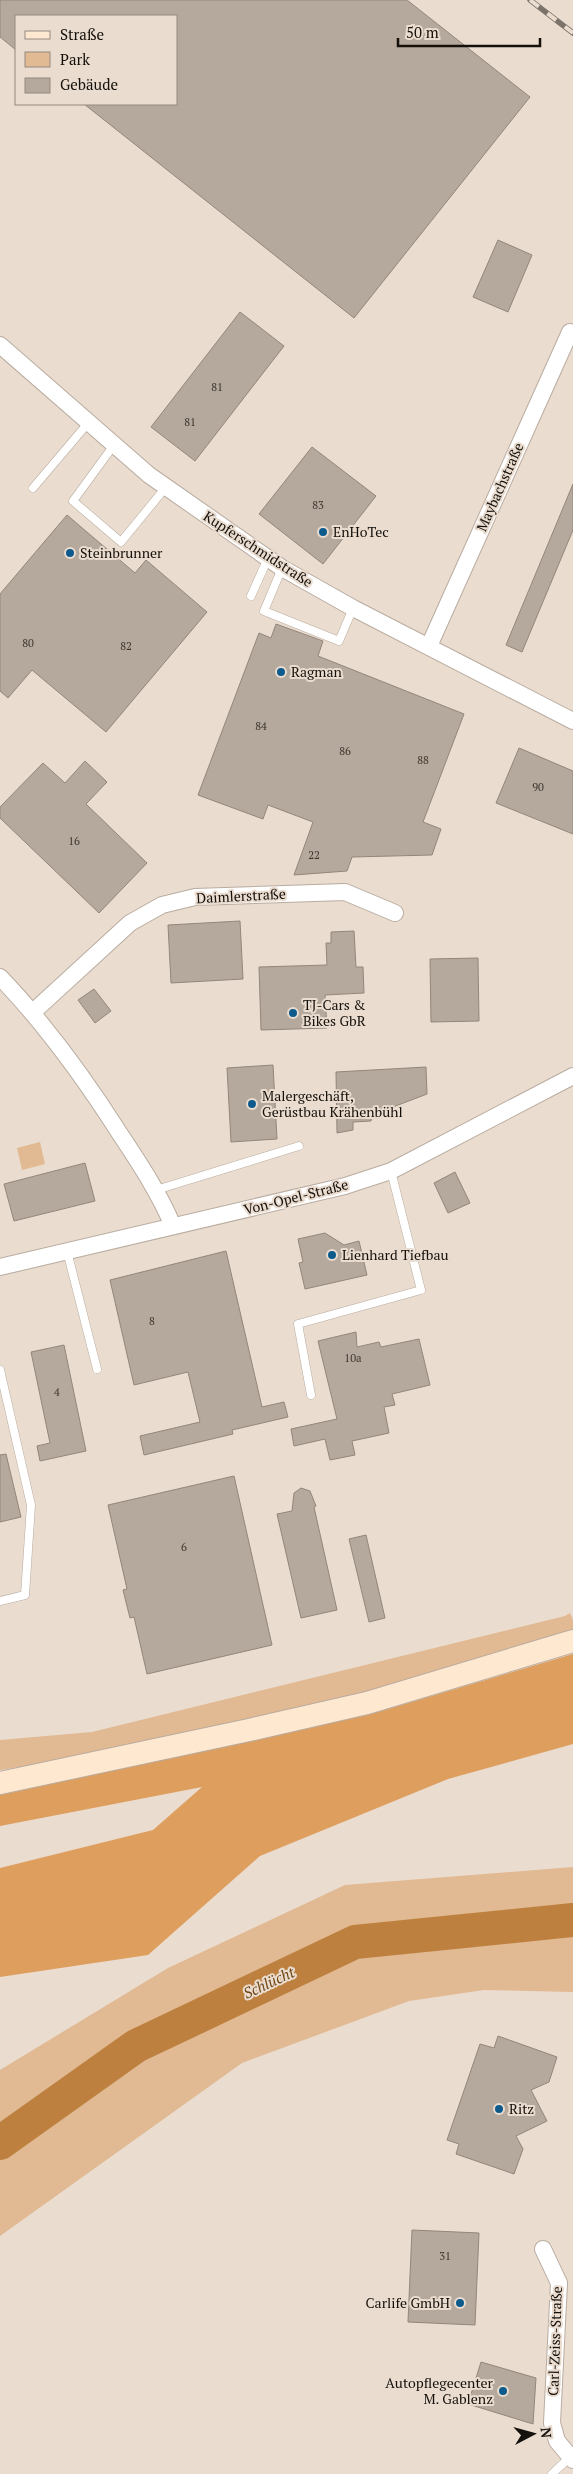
<svg xmlns="http://www.w3.org/2000/svg" width="573" height="2474" font-family="'PT Serif',serif">
  <rect width="100%" height="100%" fill="#eadccf"/>
  <g fill="#e1b992">
    <path d="M40 1142 45 1164 22 1170 17 1148Z"/>
    <path d="M570 1613 573 1620V1632L364 1694 39 1764 0 1770V1740L92 1732 565 1616Z"/>
    <path d="M573 1867V1992L484 1990 409 2001 242 2063 0 2236V2070L168 1968 345 1885Z"/>
  </g>
  <path fill="#dd9e5e" d="M573 1654V1744L448 1779 260 1856 148 1955 0 1977V1868L153 1830 202 1787 0 1826V1795L371 1714Z"/>
  <g fill="none" stroke-linecap="round" stroke-linejoin="round">
    <path stroke="#bd803f" stroke-width="34" d="M0 2143 136 2046 355 1942 573 1920"/>
  </g>
  <g fill="#b5a89c" stroke="#93867a">
    <path d="M0 0H407L530 97 354 318 84 104H176V16H16V50L0 37Z"/>
    <path d="M498 240 532 255 508 312 473 297Z"/>
    <path d="M240 312 284 346 195 461 151 427Z"/>
    <path d="M312 447 376 496 323 564 259 514Z"/>
    <path d="M573 484V530L522 652 506 645Z"/>
    <path d="M67 515 135 573 146 560 207 612 106 732 32 670 8 698 0 691V594Z"/>
    <path d="M276 624 323 641 318 656 464 714 423 822 441 829 432 855 352 857 347 871 294 875 313 822 268 805 263 819 198 795 259 633 271 638Z"/>
    <path d="M519 748 573 771V834L496 803Z"/>
    <path d="M85 761 107 782 86 804 147 863 99 913 0 818V807L43 763 65 783Z"/>
    <path d="M240 921 243 979 171 983 168 925Z"/>
    <path d="M354 931 356 967H363L364 993 325 995 327 1028 261 1030 259 967 327 965 326 943H331V932Z"/>
    <path d="M478 958 479 1021 431 1022 430 959Z"/>
    <path d="M94 989 111 1011 95 1023 78 1000Z"/>
    <path d="M273 1065 277 1139 231 1142 227 1068Z"/>
    <path d="M426 1067 427 1094 372 1115 371 1121 353 1122V1130L337 1133 336 1072Z"/>
    <path d="M85 1163 95 1201 14 1221 4 1184Z"/>
    <path d="M455 1172 470 1203 448 1213 434 1183Z"/>
    <path d="M325 1233 344 1245 359 1241 367 1275 305 1289 299 1263 303 1262 298 1239Z"/>
    <path d="M226 1251 262 1407 284 1402 288 1417 232 1430 233 1434 144 1455 140 1436 200 1422 188 1372 134 1385 110 1280Z"/>
    <path d="M356 1332 357 1347 379 1342 381 1347 419 1339 430 1385 392 1394 395 1405 384 1407 389 1433 352 1441 355 1455 330 1460 325 1439 294 1446 291 1429 337 1419 318 1341Z"/>
    <path d="M64 1345 86 1451 40 1461 37 1446 50 1443 31 1352Z"/>
    <path d="M6 1454 21 1517 0 1522V1455Z"/>
    <path d="M234 1476 272 1645 147 1674 134 1617 130 1618 123 1590 127 1589 108 1505Z"/>
    <path d="M301 1488 310 1491 316 1506 314 1507 337 1610 301 1618 277 1514 292 1511 294 1493Z"/>
    <path d="M366 1535 385 1618 369 1622 349 1539Z"/>
    <path d="M498 2036 557 2057 549 2082 531 2090 547 2121 516 2136 523 2149 514 2174 456 2154 459 2144 447 2140 480 2044 494 2048Z"/>
    <path d="M412 2230 479 2233 475 2325 408 2322Z"/>
    <path d="M481 2362 536 2378 533 2424 468 2404Z"/>
  </g>
  <g fill="none" stroke-linecap="round" stroke-linejoin="round">
    <g stroke="#b9aca0" stroke-width="9">
      <g id="lane">
        <path d="M114 445 73 501 121 542 166 487"/>
        <path d="M33 488 89 422"/>
        <path d="M282 568 264 611 339 641 353 608"/>
        <path d="M251 596 268 558"/>
        <path d="M156 1190 299 1146"/>
        <path d="M67 1251 97 1369"/>
        <path d="M0 1370 31 1505 25 1595 0 1601"/>
        <path d="M311 1395 298 1324 421 1290 391 1171"/>
        <path d="M552 2474 569 2458"/>
      </g>
    </g>
    <g stroke="#b9aca0" stroke-width="18">
      <g id="street">
        <path d="M0 345 149 475 282 568 353 608 573 721"/>
        <path d="M429 646 570 332 573 335"/>
        <path d="M0 977C46 1025 85 1079 120 1134 140 1164 159 1193 173 1226"/>
        <path d="M33 1012 130 923 162 905 195 897 345 892 395 913"/>
        <path d="M0 1267 345 1186 391 1171 573 1076"/>
        <path d="M543 2249 559 2283 552 2423 557 2441 573 2460"/>
      </g>
    </g>
    <g stroke="#b9aca0" stroke-width="24">
      <path id="secondary" d="M0 1783 249 1730 367 1703 573 1641"/>
    </g>
    <use href="#lane" stroke="#fff" stroke-width="8"/>
    <use href="#street" stroke="#fff" stroke-width="16"/>
    <use href="#secondary" stroke="#ffe8d0" stroke-width="22"/>
    <g stroke="#7c736a" stroke-width="5.5">
      <path id="rail" d="M530 0 573 33"/>
    </g>
    <use href="#rail" stroke="#eadccf" stroke-width="4" stroke-dasharray="11" stroke-linecap="butt"/>
  </g>
  <g fill="#0d5a8d" stroke="#eadccf" stroke-width="2">
    <circle cx="323" cy="532" r="5"/>
    <circle cx="70" cy="553" r="5"/>
    <circle cx="281" cy="672" r="5"/>
    <circle cx="293" cy="1013" r="5"/>
    <circle cx="252" cy="1104" r="5"/>
    <circle cx="332" cy="1255" r="5"/>
    <circle cx="499" cy="2109" r="5"/>
    <circle cx="460" cy="2303" r="5"/>
    <circle cx="503" cy="2391" r="5"/>
  </g>
  <g text-anchor="middle" stroke-width="4" stroke-linejoin="round" paint-order="stroke">
    <g font-size="11" fill="#3c362f">
      <text x="217" y="391">81</text>
      <text x="190" y="426">81</text>
      <text x="318" y="509">83</text>
      <text x="28" y="647">80</text>
      <text x="126" y="650">82</text>
      <text x="261" y="730">84</text>
      <text x="345" y="755">86</text>
      <text x="423" y="764">88</text>
      <text x="538" y="791">90</text>
      <text x="74" y="845">16</text>
      <text x="314" y="859">22</text>
      <text x="152" y="1325">8</text>
      <text x="353" y="1362">10a</text>
      <text x="57" y="1396">4</text>
      <text x="184" y="1551">6</text>
      <text x="445" y="2260">31</text>
    </g>
    <g font-size="14" fill="#14100b" stroke="#eadccf">
      <text transform="translate(500 487) rotate(-66)" y="5">Maybachstraße</text>
      <text transform="translate(258 549) rotate(33)" y="5">Kupferschmidstraße</text>
      <text transform="translate(241 896) rotate(-3)" y="5">Daimlerstraße</text>
      <text transform="translate(296 1197) rotate(-14)" y="5">Von-Opel-Straße</text>
      <text transform="translate(555 2341) rotate(-88)" y="5">Carl-Zeiss-Straße</text>
    </g>
    <g font-size="14" fill="#14100b" stroke="#eadccf" text-anchor="start">
      <text x="333" y="537">EnHoTec</text>
      <text x="80" y="558">Steinbrunner</text>
      <text x="291" y="677">Ragman</text>
      <text x="303" y="1010">TJ-Cars &amp;<tspan x="303" dy="16">Bikes GbR</tspan></text>
      <text x="262" y="1101">Malergeschäft,<tspan x="262" dy="16">Gerüstbau Krähenbühl</tspan></text>
      <text x="342" y="1260">Lienhard Tiefbau</text>
      <text x="509" y="2114">Ritz</text>
      <text x="450" y="2308" text-anchor="end">Carlife GmbH</text>
      <text x="493" y="2388" text-anchor="end">Autopflegecenter<tspan x="493" dy="16">M. Gablenz</tspan></text>
    </g>
    <g font-size="15" font-style="italic" fill="#6f4514" stroke="#eadccf">
      <text transform="translate(269 1983) rotate(-25)" y="5">Schlücht</text>
    </g>
  </g>
  <rect x="15" y="15" width="162" height="90" fill="#eadccf" stroke="#948a81"/>
  <rect x="25" y="31" width="25" height="8" fill="#ffe8d0" stroke="#948a81"/>
  <text x="60" y="40" font-size="15" fill="#14100b">Straße</text>
  <rect x="25" y="52" width="25" height="15" fill="#e1b992" stroke="#948a81"/>
  <text x="60" y="65" font-size="15" fill="#14100b">Park</text>
  <rect x="25" y="78" width="25" height="15" fill="#b5a89c" stroke="#948a81"/>
  <text x="60" y="90" font-size="15" fill="#14100b">Gebäude</text>
  <g transform="translate(533 2434) rotate(84)" stroke="#eadccf" stroke-width="4" paint-order="stroke">
  <path d="M0-4L9 19L0 12L-9 19Z" fill="#14100b"/>
  <text y="-8" font-size="14" font-weight="bold" text-anchor="middle" fill="#14100b">N</text>
  </g>
  <path d="M398 38v8h142v-8" fill="none" stroke="#14100b" stroke-width="2.5"/>
  <text x="406" y="38" font-size="15" fill="#14100b" stroke="#eadccf" stroke-width="4" paint-order="stroke">50 m</text>
</svg>
